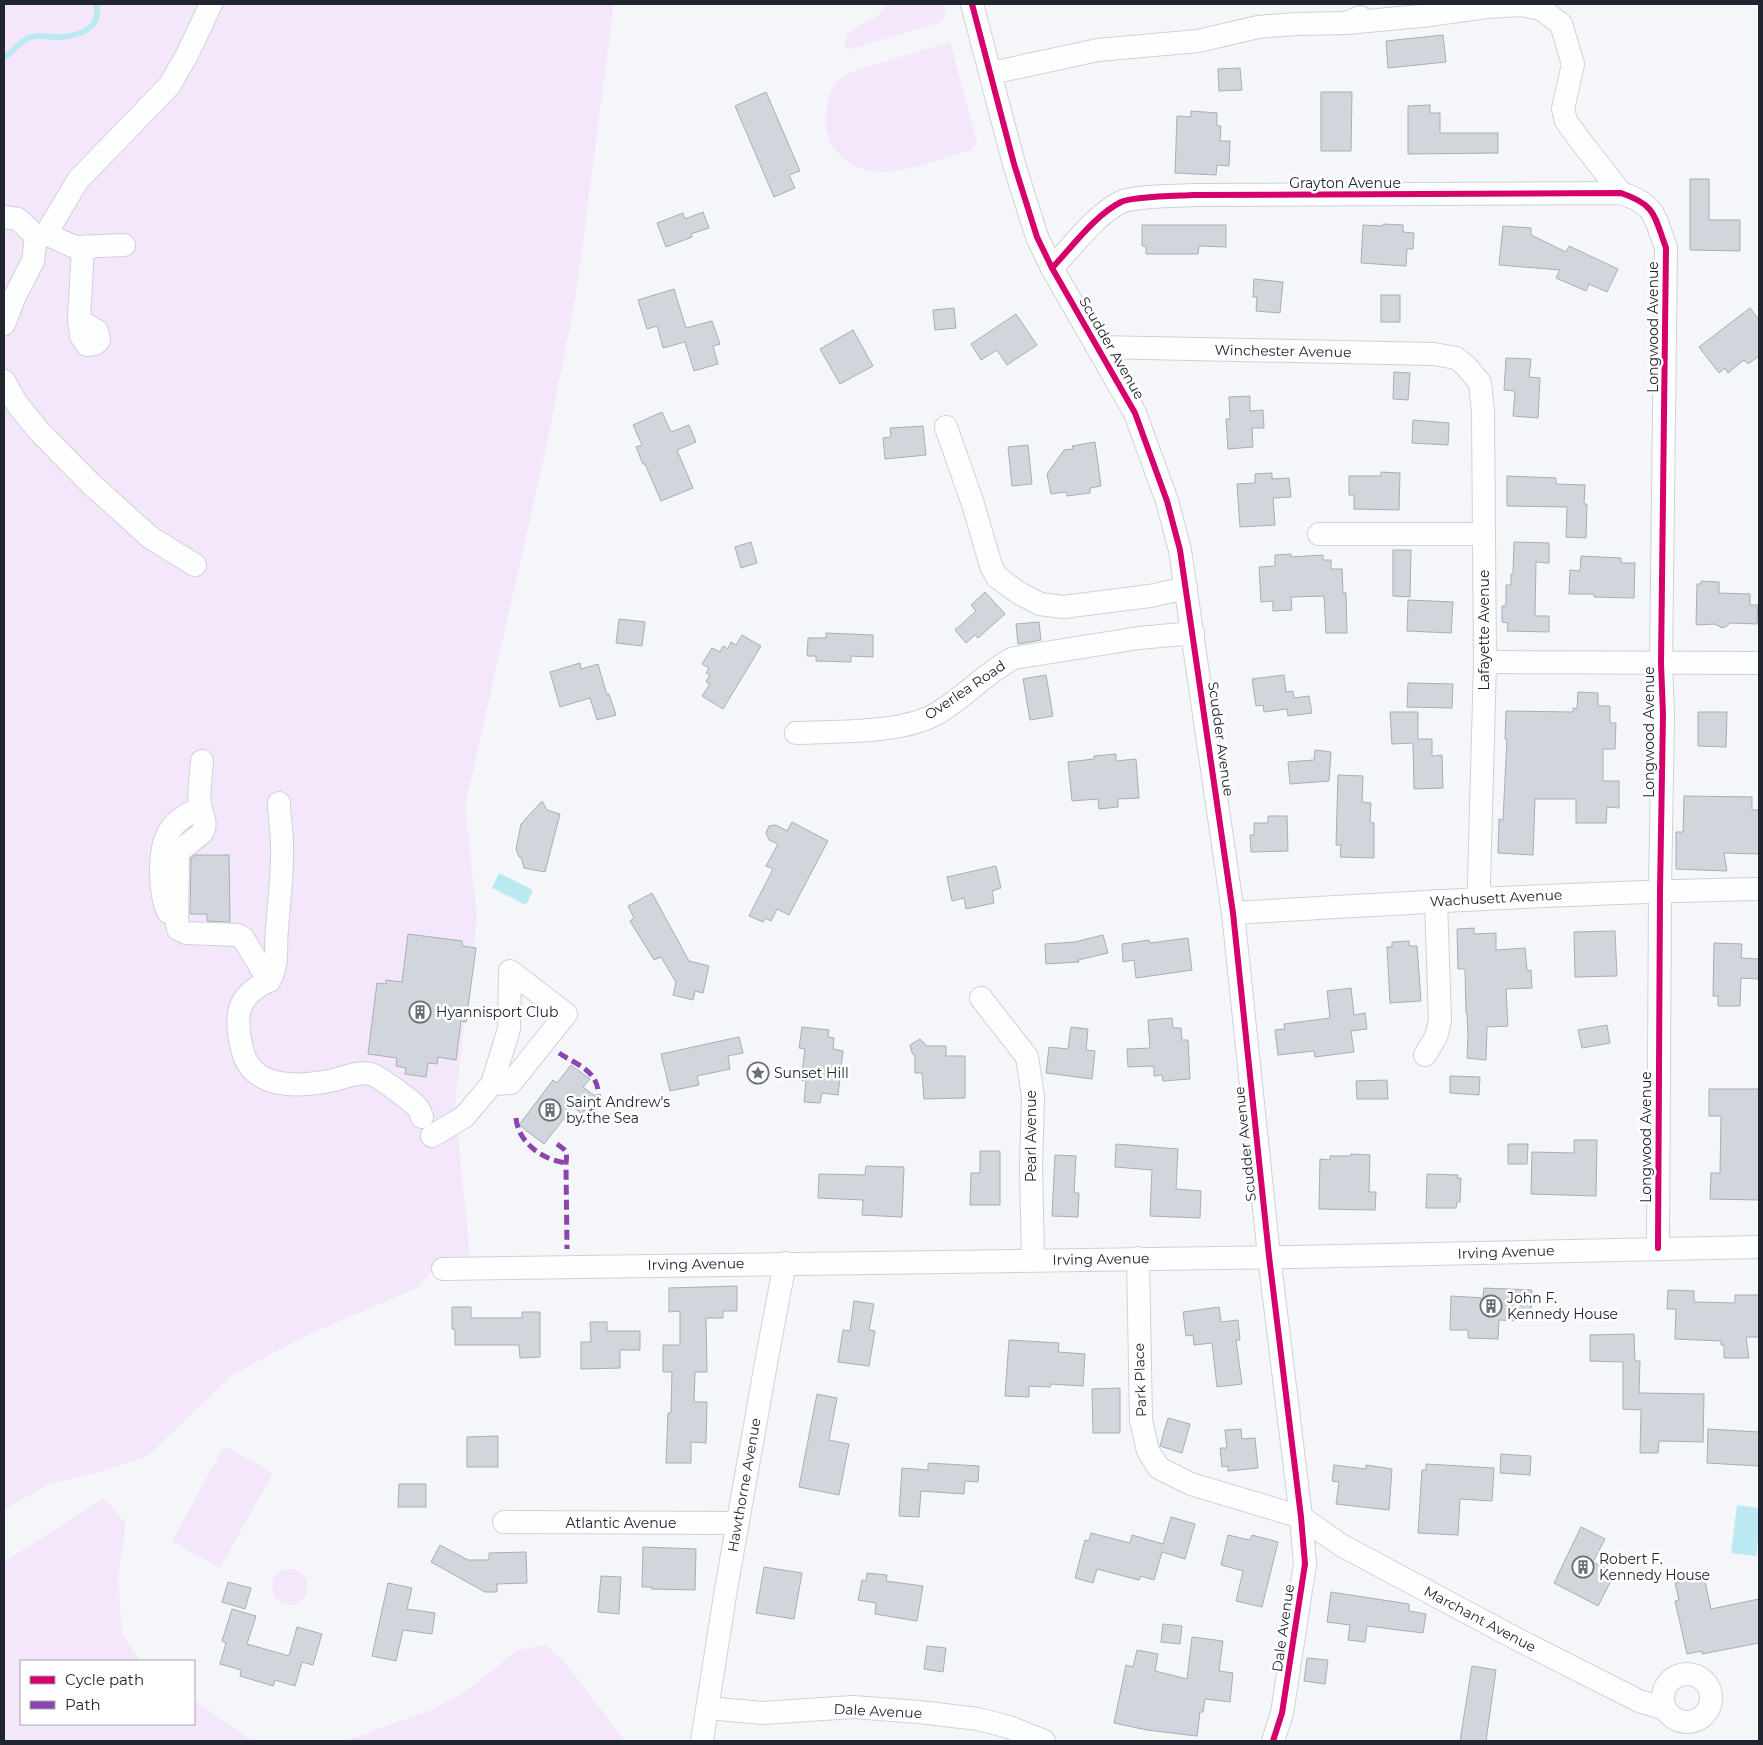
<svg xmlns="http://www.w3.org/2000/svg" width="1763" height="1745" font-family="Montserrat,sans-serif">
  <rect width="100%" height="100%" fill="#f4f6f9"/>
  <g fill="#f4e7fc">
    <path d="M4 4H614L576 295 545 453 465 806 477 917 455 1105 470 1256 441 1261 417 1288 309 1334 232 1375 148 1456 93 1474 48 1484 4 1510Z"/>
    <path d="M888 4H944L946 16 939 23 851 49 844 48C847 26 862 27 877 16 881 13 884 8 888 4Z"/>
    <path d="M950 42 977 142 971 150C946 157 894 177 870 171 838 164 820 138 827 106 829 99 830 90 835 84 840 77 849 73 857 70Z"/>
    <path d="M224 1446 273 1473 220 1568 172 1541Z"/>
    <path d="M104 1498 126 1524 118 1576 122 1634 140 1661H21V1724H194V1700L250 1739 273 1741H4V1562Z"/>
    <circle cx="290" cy="1587" r="18"/>
    <path d="M545 1645 563 1660 625 1741H320L351 1739 434 1709 466 1691 518 1650Z"/>
  </g>
  <g fill="#bae9f1">
    <path d="M499 873 533 890 526 905 492 888Z"/>
    <path d="M1737 1505 1759 1508V1530L1756 1556 1731 1553Z"/>
  </g>
  <g fill="none" stroke-linecap="round" stroke-linejoin="round">
    <path stroke="#bae9f1" stroke-width="6" d="M4 57C13 53 19 42 28 38 40 33 52 39 64 37 83 34 102 27 96 4"/>
  </g>
  <g fill="#d0d6db" stroke="#a8aeb3">
    <path d="M1443 35 1446 62 1388 68 1386 41Z"/>
    <path d="M1240 68 1242 90 1219 91 1218 69Z"/>
    <path d="M766 92 800 171 789 175 795 188 774 197 735 106Z"/>
    <path d="M1321 92H1352L1351 151H1321Z"/>
    <path d="M1430 105V113H1440V133H1498V153L1408 154V106Z"/>
    <path d="M1191 111 1217 113V126H1221L1220 141H1230L1229 166 1217 165 1216 175 1175 173 1177 116 1191 117Z"/>
    <path d="M1690 179H1709V220H1740V251L1690 250Z"/>
    <path d="M703 212 709 228 691 234 692 237 666 247 657 223 683 213 685 219Z"/>
    <path d="M1383 224 1403 225V232L1414 233 1413 249H1407L1406 266 1361 263 1363 225 1383 226Z"/>
    <path d="M1142 225H1226V247L1199 246 1198 254H1146V246H1142Z"/>
    <path d="M1503 226 1531 228V235L1566 252 1569 246 1618 269 1607 292 1589 284 1586 291 1556 278 1560 270 1499 265Z"/>
    <path d="M1254 279 1283 282 1280 313 1256 311 1257 297H1253Z"/>
    <path d="M674 289 686 328 712 321 720 344 713 346 718 364 694 371 685 342 663 348 657 326 647 329 638 300Z"/>
    <rect x="1381" y="295" width="19" height="27"/>
    <path d="M954 308 956 328 935 330 933 310Z"/>
    <path d="M1750 308 1759 320V356L1748 364 1744 360 1728 373 1725 368 1719 373 1699 347Z"/>
    <path d="M1016 314 1037 345 1007 365 997 350 981 360 971 344Z"/>
    <path d="M853 330 873 366 840 384 820 349Z"/>
    <path d="M1506 358 1531 359 1529 377 1540 378 1538 418 1513 416 1515 391 1504 390Z"/>
    <path d="M1394 372 1410 373 1408 400 1393 399Z"/>
    <path d="M1250 396V411L1263 410 1264 428H1252L1253 447 1228 449 1226 419H1230L1229 397Z"/>
    <path d="M662 412 671 432 689 425 696 442 677 450 693 488 661 501 645 464H643L636 447 642 445 633 425Z"/>
    <path d="M1413 420 1449 423 1448 445 1412 443Z"/>
    <path d="M923 426 926 455 885 459 883 438 891 437 890 428Z"/>
    <path d="M1095 442 1101 486 1090 488V493L1067 496 1066 492 1051 494 1047 474 1064 450 1073 449 1072 446Z"/>
    <path d="M1028 445 1032 484 1012 486 1008 447Z"/>
    <path d="M1381 472 1400 473 1399 510 1354 509V495H1349V476H1381Z"/>
    <path d="M1272 473V479L1289 478 1291 497 1273 498 1275 525 1240 527 1237 484 1255 483V474Z"/>
    <path d="M1507 476 1556 478V484L1585 485 1584 504H1587L1586 538 1566 537 1567 507 1507 506Z"/>
    <path d="M751 542 757 563 741 568 735 547Z"/>
    <path d="M1514 542 1549 543V563L1536 562 1535 616H1549V632L1507 631 1508 623 1502 622V606H1506V585H1511V574H1513Z"/>
    <path d="M1393 550H1411L1410 597 1393 596Z"/>
    <path d="M1291 554V557L1323 555V560H1331V569H1342L1343 593H1346L1347 633H1326L1324 596 1291 597 1292 610 1273 611V601L1261 602 1259 567 1275 566V555Z"/>
    <path d="M1581 556 1621 558V563H1635L1634 598 1594 597V594H1569L1570 570 1580 571Z"/>
    <path d="M1701 581 1719 582V593L1750 594V605H1758L1757 624 1730 623 1727 626 1722 628 1715 624 1696 625 1697 584H1701Z"/>
    <path d="M985 592 1005 614 978 638 975 635 966 643 955 630 976 611 971 605Z"/>
    <path d="M1408 600 1453 602 1451 633 1407 631Z"/>
    <path d="M619 619 645 622 642 646 616 643Z"/>
    <path d="M1039 622 1041 640 1018 644 1016 624Z"/>
    <path d="M826 633 873 635V657L851 656V662L816 661V656H807L808 638H826Z"/>
    <path d="M742 635 761 646 723 709 702 696 710 684 706 682 710 675 706 673 709 668 702 664 712 648 720 652 723 646 728 649 731 642 736 645Z"/>
    <path d="M580 663 581 669 598 664 607 695 609 694 616 715 597 720 590 698 560 707 550 672Z"/>
    <path d="M1046 675 1053 716 1030 720 1023 679Z"/>
    <path d="M1284 675 1286 692 1293 691 1294 698 1309 696 1312 713 1288 716 1287 709 1264 712 1263 705 1256 706 1252 679Z"/>
    <path d="M1408 683 1453 684 1452 708 1407 707Z"/>
    <path d="M1578 692 1598 693V706H1610V723H1616L1615 749H1603V781H1619V808L1607 807 1606 823H1576V799H1535L1533 855 1498 853 1499 819 1503 820 1507 739H1505L1506 711 1573 712V708L1577 709Z"/>
    <path d="M1390 712H1418V739H1432V756L1442 755 1443 788 1414 789 1413 743 1392 744Z"/>
    <path d="M1698 712H1727L1726 747 1698 746Z"/>
    <path d="M1315 750 1331 752 1329 781 1290 784 1288 762 1314 760Z"/>
    <path d="M1116 754V761L1136 759 1139 798 1118 799V807L1099 809 1098 799 1072 801 1068 762 1094 759V756Z"/>
    <path d="M1338 775 1363 776 1362 802 1371 803 1370 822 1374 823V858L1340 857 1341 845H1336Z"/>
    <path d="M1684 796 1752 797V810H1759V854L1724 853 1727 871 1676 869V832H1683Z"/>
    <path d="M542 801 547 810 560 814 545 872 524 868 521 857H519L516 849 521 824Z"/>
    <path d="M1268 816H1287L1288 851 1251 852 1250 835H1254V823H1268Z"/>
    <path d="M792 822 828 841 789 915 777 909 771 921 765 918 763 922 749 916 773 869 766 866 778 844 769 840 766 833 769 826 776 825 787 831Z"/>
    <path d="M195 855H229L230 922 207 921V914H190L191 858Z"/>
    <path d="M996 866 1001 888 992 891 994 903 966 909 964 898 952 901 947 877Z"/>
    <path d="M652 893 689 961 709 966 703 993 695 991 693 1000 673 995 676 982 661 957 654 960 630 921 634 918 628 906Z"/>
    <path d="M1474 928V934L1496 933V950L1525 948 1527 971 1531 970 1532 988 1506 989 1508 1026 1487 1027 1486 1060 1467 1058 1468 1035 1467 1013H1466L1465 969H1458L1457 929Z"/>
    <path d="M1615 931 1617 976 1575 977 1574 932Z"/>
    <path d="M408 934 462 941V946L476 948 466 1022 461 1021 456 1060 438 1057 437 1064 428 1063 426 1077 405 1074 406 1068 396 1066 397 1058 368 1054 377 983 386 984V980L402 982Z"/>
    <path d="M1103 935 1108 953 1078 960 1079 962 1046 964 1045 944 1075 942Z"/>
    <path d="M1188 938 1192 970 1136 978 1134 960 1123 962 1122 944 1149 940 1150 943Z"/>
    <path d="M1409 941V946H1417L1421 1001 1390 1003 1387 947H1392V942Z"/>
    <path d="M1714 943 1742 944 1741 958 1759 959V979L1741 978 1740 1006H1718V996H1713Z"/>
    <path d="M1351 988 1354 1015 1365 1013 1367 1029 1351 1031 1354 1052 1315 1057 1314 1051 1278 1055 1275 1030 1285 1029 1284 1024 1330 1018 1327 991Z"/>
    <path d="M1172 1018 1173 1028H1181L1182 1040H1188L1190 1079 1163 1081 1162 1075 1154 1076V1066L1128 1067 1127 1049 1150 1048 1148 1020Z"/>
    <path d="M1607 1025 1610 1043 1582 1048 1578 1030Z"/>
    <path d="M802 1027 829 1030 828 1037 834 1038 833 1049 843 1051 838 1095 822 1093 820 1103 804 1102 806 1081 801 1080 805 1049 799 1048Z"/>
    <path d="M1071 1027 1088 1029 1086 1050 1095 1051 1092 1079 1046 1073 1049 1047 1068 1049Z"/>
    <path d="M739 1037 743 1053 728 1056 730 1069 697 1076 699 1085 670 1091 661 1054Z"/>
    <path d="M920 1039 927 1046H946V1056H965V1098L924 1099 922 1073H915V1056L912 1053 910 1045Z"/>
    <path d="M571 1065 590 1079 583 1087 595 1096 582 1114 573 1107 544 1144 519 1125 553 1080 557 1083Z"/>
    <path d="M1450 1076 1480 1077 1479 1095 1450 1093Z"/>
    <path d="M1387 1080 1388 1099H1357L1356 1081Z"/>
    <path d="M1709 1089H1759V1200L1710 1199 1711 1173H1720L1721 1116H1709Z"/>
    <path d="M1574 1140H1597L1596 1196 1531 1194 1532 1152 1574 1153Z"/>
    <path d="M1116 1144 1178 1149 1176 1189 1201 1191 1200 1218 1150 1216 1152 1170 1115 1167Z"/>
    <path d="M1508 1144H1528L1527 1164H1508Z"/>
    <path d="M980 1151H1000V1205H970L971 1173H980Z"/>
    <path d="M1351 1154 1370 1155 1369 1192H1376L1375 1210 1319 1209 1320 1159 1330 1160V1156H1351Z"/>
    <path d="M1055 1155 1076 1156 1074 1193H1079L1078 1217 1052 1216Z"/>
    <path d="M866 1166 904 1167 902 1217 862 1215 863 1200 818 1198 819 1174 865 1175Z"/>
    <path d="M1427 1174 1458 1175 1457 1178H1461L1460 1202H1457L1456 1208H1426Z"/>
    <path d="M737 1286V1311H723V1318H706L707 1372H695L694 1402H707L706 1443 691 1442V1463H666L668 1413H671L672 1372H663V1345H680V1311L669 1312V1288Z"/>
    <path d="M1484 1288 1532 1290 1531 1314H1518V1321L1499 1320 1498 1339 1468 1338V1330H1450L1451 1296 1483 1298Z"/>
    <path d="M1668 1290 1694 1291V1302L1735 1303V1295H1759V1337H1746L1749 1358H1724V1345H1721V1341L1675 1339 1676 1309H1667Z"/>
    <path d="M854 1301 874 1304 869 1330 875 1331 869 1366 838 1362 843 1330 850 1331Z"/>
    <path d="M452 1307H471V1318H522V1312H540V1357L520 1358 519 1345H455V1329H452Z"/>
    <path d="M1219 1307 1221 1322 1238 1320 1240 1340H1236L1242 1384 1217 1387 1212 1343 1194 1345 1193 1335 1186 1336 1183 1312Z"/>
    <path d="M590 1322H607V1331H640V1350H620V1368L581 1369V1342H591Z"/>
    <path d="M1634 1334 1635 1361H1640L1639 1393 1704 1394 1703 1442 1659 1441 1658 1453H1640L1641 1410 1623 1409V1362L1590 1361V1335Z"/>
    <path d="M1009 1340 1059 1343 1058 1352 1085 1354 1083 1386 1051 1384 1050 1387 1029 1386V1397L1005 1396Z"/>
    <path d="M1120 1388V1433H1093L1092 1389Z"/>
    <path d="M817 1394 837 1398 829 1440 849 1444 839 1495 799 1487Z"/>
    <path d="M1168 1418 1190 1424 1182 1453 1160 1446Z"/>
    <path d="M1241 1429 1242 1439 1255 1438 1258 1468 1228 1471V1466L1222 1467 1220 1448H1227L1225 1430Z"/>
    <path d="M1708 1429 1759 1432V1466L1707 1463Z"/>
    <path d="M498 1436V1467H467V1437Z"/>
    <path d="M1501 1454 1531 1456 1530 1475 1500 1473Z"/>
    <path d="M928 1463 979 1466 978 1482 965 1481 964 1494 921 1491 919 1517 899 1516 902 1468 928 1470Z"/>
    <path d="M1426 1464 1494 1468 1492 1501 1460 1499 1458 1535 1418 1533 1422 1470H1426Z"/>
    <path d="M1334 1465 1366 1469V1465L1392 1469 1389 1510 1336 1504 1339 1482 1332 1481Z"/>
    <path d="M399 1484H426V1507H398Z"/>
    <path d="M1171 1517 1195 1524 1185 1559 1162 1552 1154 1580 1141 1576 1139 1580 1097 1569 1093 1583 1075 1578 1085 1540 1089 1541 1091 1533 1130 1543 1132 1535 1163 1544Z"/>
    <path d="M1581 1527 1605 1539 1593 1562 1615 1573 1598 1606 1554 1583Z"/>
    <path d="M1228 1535 1250 1540 1252 1535 1278 1542 1262 1607 1236 1601 1243 1571 1221 1565Z"/>
    <path d="M440 1545 468 1560H489V1553L526 1552 527 1583 497 1584V1592H485L431 1562Z"/>
    <path d="M643 1547 696 1549 695 1590 651 1589 652 1587H642Z"/>
    <path d="M764 1567 802 1573 794 1619 756 1613Z"/>
    <path d="M867 1573 887 1575 886 1581 923 1586 917 1621 875 1614 876 1603 858 1600 862 1580 866 1581Z"/>
    <path d="M601 1576 621 1577 619 1614 598 1612Z"/>
    <path d="M1704 1577 1711 1609 1759 1599V1643L1702 1654V1651L1687 1654 1675 1601 1679 1600 1675 1583Z"/>
    <path d="M228 1582 251 1588 245 1609 222 1602Z"/>
    <path d="M388 1583 412 1588 407 1609 435 1613 432 1634 403 1630 396 1661 372 1656Z"/>
    <path d="M1331 1592 1409 1604V1611L1426 1614 1423 1633 1367 1626 1365 1642 1348 1640 1350 1625 1327 1622Z"/>
    <path d="M232 1609 256 1616 247 1644 289 1656 297 1627 322 1634 313 1665 302 1662 295 1686 275 1680 273 1686 240 1676 241 1670 220 1664 226 1643 222 1641Z"/>
    <path d="M1163 1624 1182 1626 1180 1644 1161 1642Z"/>
    <path d="M1192 1637 1223 1641 1219 1671 1233 1673 1230 1702 1205 1699 1203 1712H1200L1197 1736 1147 1730 1114 1723 1126 1665 1133 1667 1137 1650 1158 1654 1155 1671 1187 1679Z"/>
    <path d="M927 1646 946 1648 943 1672 924 1669Z"/>
    <path d="M1307 1658 1328 1660 1325 1684 1304 1681Z"/>
    <path d="M1472 1666 1496 1670 1486 1741H1460Z"/>
  </g>
  <g fill="none" stroke-linecap="round" stroke-linejoin="round">
    <g stroke="#ced2d8" stroke-width="24">
      <g id="minor">
        <path d="M972 4 1014 164 1037 237 1052 268 1135 413 1167 501 1180 550 1233 913 1269 1256 1301 1517 1305 1564 1282 1713 1273 1741"/>
        <path d="M1346 23 1421 16 1487 7 1521 5 1541 9 1561 24 1573 64 1563 109 1566 121 1579 139 1621 193"/>
        <path d="M991 73 1098 50 1198 41 1258 27 1296 24 1346 23 1360 17"/>
        <path d="M4 217 18 219 36 236"/>
        <path d="M46 234 75 247 124 245"/>
        <path d="M1052 268C1072 247 1095 215 1121 202 1135 196 1178 196 1194 195L1621 193C1656 205 1654 215 1666 248L1661 663 1663 714 1660 891 1658 1248"/>
        <path d="M79 318 85 324 97 331 99 340 95 344 87 345 81 336Z"/>
        <path d="M79 318 83 248"/>
        <path d="M4 324 15 296 33 261 36 236 46 234 78 180 169 86 187 55 211 4"/>
        <path d="M1098 347 1434 354 1456 358 1466 366 1480 383 1483 412 1485 662 1479 884 1481 899"/>
        <path d="M4 381 17 404 38 430 91 484 151 538 195 565"/>
        <path d="M946 427 973 504 991 566 997 577 1019 593 1040 604 1063 607 1150 596 1186 588"/>
        <path d="M1319 534H1484"/>
        <path d="M1485 662 1759 663"/>
        <path d="M796 733C837 731 900 734 936 714 964 698 985 673 1014 658L1139 638 1193 633"/>
        <path d="M202 761C201 775 198 791 200 806 202 815 208 824 202 833L178 852 177 924 178 929 186 933 238 935 243 938 269 981C255 987 242 997 239 1013 237 1028 240 1044 245 1058 259 1091 306 1086 334 1080 346 1077 359 1071 371 1074 378 1076 412 1101 417 1107 420 1110 421 1114 422 1117"/>
        <path d="M168 912C162 899 161 885 161 871 161 837 169 821 201 808"/>
        <path d="M1233 913C1408 903 1584 892 1759 889"/>
        <path d="M269 981C279 966 275 945 277 929 279 901 283 873 282 845 282 831 279 817 279 803"/>
        <path d="M981 998 1027 1057 1033 1096 1031 1167 1033 1259"/>
        <path d="M1425 1055 1436 1037 1440 1021 1436 901"/>
        <path d="M432 1136 464 1117 492 1084 509 1029 510 971 566 1014 511 1083 492 1084"/>
        <path d="M1138 1258 1141 1420 1148 1451 1159 1468 1191 1484 1301 1517 1341 1545 1513 1637 1639 1701 1665 1709"/>
        <path d="M443 1269 1293 1257 1759 1247"/>
        <path d="M504 1522 738 1523"/>
        <circle cx="1687" cy="1698" r="24"/>
        <path d="M708 1708 762 1713 853 1707 919 1712 978 1719 1009 1727 1044 1741"/>
        <path d="M702 1741 726 1589 768 1352 785 1263"/>
      </g>
    </g>
    <use href="#minor" stroke="#fdfefe" stroke-width="22"/>
    <g stroke="#8e44ad" stroke-width="5" stroke-dasharray="10 5" stroke-linecap="butt">
      <path d="M559 1053C575 1064 595 1069 598 1090 599 1096 598 1101 595 1106 590 1113 587 1120 578 1122L567 1115"/>
      <path d="M516 1118C518 1143 543 1160 566 1163"/>
      <path d="M557 1144C570 1153 566 1152 566 1167L567 1249"/>
    </g>
    <g stroke="#fff" stroke-width="9">
      <g id="cycleway">
        <path d="M972 4 1014 164 1037 237 1052 268 1135 413 1167 501 1180 550 1233 913 1269 1256 1301 1517 1305 1564 1282 1713 1273 1741"/>
        <path d="M1052 268C1072 247 1095 215 1121 202 1135 196 1178 196 1194 195L1621 193C1656 205 1654 215 1666 248L1661 663 1663 714 1660 891 1658 1248"/>
      </g>
    </g>
    <use href="#cycleway" stroke="#d6006c" stroke-width="6"/>
  </g>
  <defs>
    <g id="building-ring" transform="scale(1.125)"><circle r="9.5" fill="#fff" stroke="#6a6e76" stroke-width="1.5"/><path d="M-4-6H4V6H1V3H-1V6H-4ZM-2.5-4.3h1.7v1.8h-1.7ZM.8-4.3h1.7v1.8H.8ZM-2.5-1h1.7V.8h-1.7ZM.8-1h1.7V.8H.8Z" fill="#6a6e76"/></g>
    <g id="sight-ring" transform="scale(1.125)"><circle r="9.5" fill="#fff" stroke="#6a6e76" stroke-width="1.5"/><path d="M0-6L1.8-2.2L6-1.7L2.9 1.2L3.7 5.4L0 3.3L-3.7 5.4L-2.9 1.2L-6-1.7L-1.8-2.2Z" fill="#6a6e76"/></g>
  </defs>
  <g fill-rule="evenodd">
    <use href="#building-ring" x="420" y="1012"/>
    <use href="#sight-ring" x="758" y="1073"/>
    <use href="#building-ring" x="550" y="1110"/>
    <use href="#building-ring" x="1491" y="1306"/>
    <use href="#building-ring" x="1583" y="1567"/>
  </g>
  <g text-anchor="middle" stroke-width="5" stroke-linejoin="round" paint-order="stroke">
    <g font-size="14" fill="#202530" stroke="#fff">
      <text x="1345" y="188">Grayton Avenue</text>
      <text transform="translate(1653 327) rotate(-90)" y="5">Longwood Avenue</text>
      <text transform="translate(1112 348) rotate(60)" y="5">Scudder Avenue</text>
      <text transform="translate(1283 351) rotate(1)" y="5">Winchester Avenue</text>
      <text transform="translate(1484 630) rotate(-90)" y="5">Lafayette Avenue</text>
      <text transform="translate(965 690) rotate(-34)" y="5">Overlea Road</text>
      <text transform="translate(1649 732) rotate(-90)" y="5">Longwood Avenue</text>
      <text transform="translate(1221 739) rotate(82)" y="5">Scudder Avenue</text>
      <text transform="translate(1496 898) rotate(-3)" y="5">Wachusett Avenue</text>
      <text transform="translate(1031 1136) rotate(-90)" y="5">Pearl Avenue</text>
      <text transform="translate(1646 1137) rotate(-90)" y="5">Longwood Avenue</text>
      <text transform="translate(1245 1144) rotate(-96)" y="5">Scudder Avenue</text>
      <text transform="translate(1506 1252) rotate(-2)" y="5">Irving Avenue</text>
      <text transform="translate(1101 1259) rotate(-1)" y="5">Irving Avenue</text>
      <text transform="translate(696 1264) rotate(-1)" y="5">Irving Avenue</text>
      <text transform="translate(1140 1380) rotate(-92)" y="5">Park Place</text>
      <text transform="translate(744 1485) rotate(-80)" y="5">Hawthorne Avenue</text>
      <text x="621" y="1528">Atlantic Avenue</text>
      <text transform="translate(1480 1619) rotate(28)" y="5">Marchant Avenue</text>
      <text transform="translate(1283 1628) rotate(-82)" y="5">Dale Avenue</text>
      <text transform="translate(878 1711) rotate(3)" y="5">Dale Avenue</text>
    </g>
    <g font-size="14" fill="#202530" stroke="#fff" text-anchor="start">
      <text x="436" y="1017">Hyannisport Club</text>
      <text x="774" y="1078">Sunset Hill</text>
      <text x="566" y="1107">Saint Andrew's<tspan x="566" dy="16">by the Sea</tspan></text>
      <text x="1507" y="1303">John F.<tspan x="1507" dy="16">Kennedy House</tspan></text>
      <text x="1599" y="1564">Robert F.<tspan x="1599" dy="16">Kennedy House</tspan></text>
    </g>
  </g>
  <rect width="1763" height="1745" fill="none" stroke="#202530" stroke-width="10"/>
  <rect x="20" y="1660" width="175" height="65" fill="#ffffff" stroke="#a6a8ac"/>
  <rect x="30" y="1676" width="25" height="8" fill="#d6006c" stroke="#a6a8ac"/>
  <text x="65" y="1685" font-size="15" fill="#202530">Cycle path</text>
  <rect x="30" y="1701" width="25" height="8" fill="#8e44ad" stroke="#a6a8ac"/>
  <text x="65" y="1710" font-size="15" fill="#202530">Path</text>
</svg>
